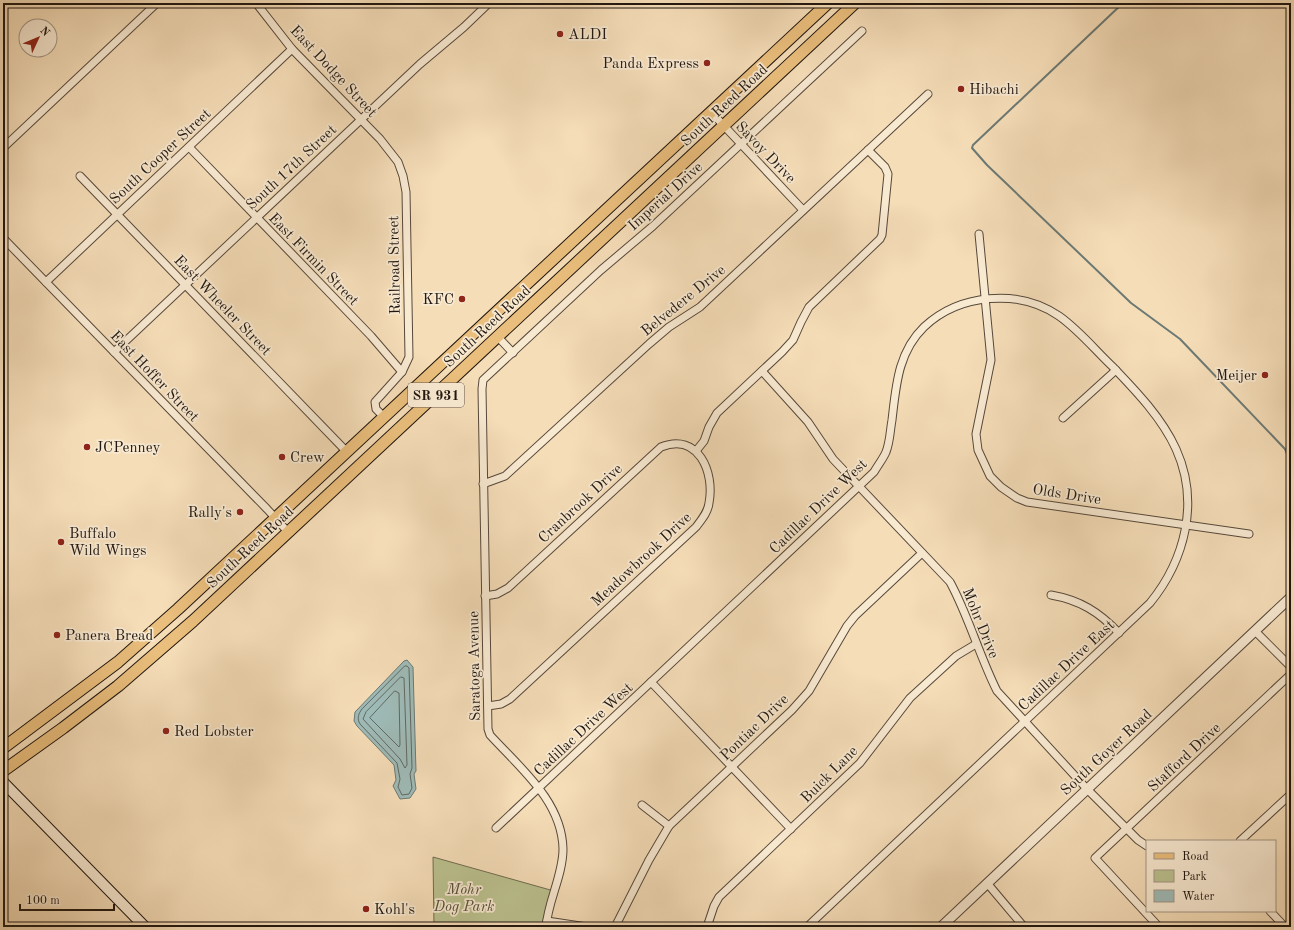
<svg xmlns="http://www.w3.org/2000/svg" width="1294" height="930" font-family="'Old Standard TT',serif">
  <rect width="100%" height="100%" fill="#f5ddb8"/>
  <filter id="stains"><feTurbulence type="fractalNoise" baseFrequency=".005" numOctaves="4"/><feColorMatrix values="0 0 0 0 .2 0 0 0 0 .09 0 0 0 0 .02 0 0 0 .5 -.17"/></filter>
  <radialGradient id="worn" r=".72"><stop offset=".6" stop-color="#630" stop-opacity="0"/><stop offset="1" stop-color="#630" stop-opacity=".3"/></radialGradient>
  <path fill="#bbc18f" stroke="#6e6c50" d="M433 857 554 891 546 927H434Z"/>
  <path fill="#9ebab6" stroke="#6c7974" d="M407 660 413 667 416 771 414 774 416 789 410 798 400 799 393 786 396 780 394 765 357 726 354 721 355 712 404 661Z"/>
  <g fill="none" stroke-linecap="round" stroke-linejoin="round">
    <g stroke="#606863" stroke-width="1">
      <path d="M405 666H407L409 668 412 768 410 774 412 788 409 794 402 795 398 787 400 779 397 763 360 724C357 719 358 714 362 709Z"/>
      <path d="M401 677 404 678 407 765 405 768 400 759 363 719 366 712Z"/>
      <path d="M395 691 399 693 400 745 399 747 370 718Z"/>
    </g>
    <g stroke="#6c7974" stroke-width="2">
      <path d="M1123 3 973 145 972 148 987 165 1131 303 1180 339 1285 449 1291 463"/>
      <path d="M1289 588 1291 583"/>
    </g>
    <g stroke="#56483a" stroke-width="9">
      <g id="minor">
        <path d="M256 3 292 49 380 139 398 162 403 176 406 192 409 357 402 372 375 402 376 409 384 417"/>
        <path d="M711 112 803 210"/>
        <path d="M189 147 371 336 402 372"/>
        <path d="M3 148 157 3"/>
        <path d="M80 176 347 452"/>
        <path d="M979 234 991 360 976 434 978 450 990 476 1001 487 1017 498 1027 502 1249 534"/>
        <path d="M3 238 267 509 288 532"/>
        <path d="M46 282 292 49"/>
        <path d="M498 337 513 353"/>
        <path d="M114 352 420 64 464 27 489 3"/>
        <path d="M762 371 808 422 833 459 950 582C969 617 979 655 997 691L1087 789 1138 840 1147 846"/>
        <path d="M1063 418 1116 370"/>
        <path d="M696 451 704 441 709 427 717 413 782 352 793 340 801 322 809 307 880 239 882 235 888 174 885 167 868 150"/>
        <path d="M483 484 505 476 649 344 669 327 700 307 928 94"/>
        <path d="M1051 595C1080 600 1099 612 1119 633"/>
        <path d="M485 596 497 594 508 588 661 447C698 432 715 472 709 503 708 512 702 519 696 527L510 699 501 704 488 706"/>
        <path d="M1255 631 1291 667"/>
        <path d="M651 682 791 829"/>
        <path d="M642 805 669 826"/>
        <path d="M496 828 874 472C878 465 883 459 886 452 890 442 890 431 892 420 896 386 898 352 924 327 959 294 1018 288 1059 316 1079 330 1095 350 1113 367 1136 391 1162 418 1176 449 1200 502 1185 560 1150 603L807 927"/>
        <path d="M1240 841 1291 794"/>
        <path d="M987 883 1024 927"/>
        <path d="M1270 911 1285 927"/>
        <path d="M547 921 587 927"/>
        <path d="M546 927C548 901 563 875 563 849 562 801 520 768 490 735L488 729 482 389 483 380 601 270 653 226 862 31"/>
        <path d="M615 927 649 860 669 826 792 710 809 691 847 626 855 616 922 553"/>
        <path d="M707 927 714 906 719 897 860 763 910 698 956 656 976 644"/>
        <path d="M1159 927 1095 858 1291 674"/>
      </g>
    </g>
    <g stroke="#56483a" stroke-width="11">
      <path id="tertiary" d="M941 927 1291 597"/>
    </g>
    <g stroke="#211710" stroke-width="12">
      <path id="secondary" d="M3 782 145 927"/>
    </g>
    <g stroke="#211710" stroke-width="13">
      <g id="primary">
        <path d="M3 748 118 662 178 609 828 3"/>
        <path d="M3 771 63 728 118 686 193 621 855 3"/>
      </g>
    </g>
    <use href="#minor" stroke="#f8e9d1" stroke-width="7"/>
    <use href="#tertiary" stroke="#f8e9d1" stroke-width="9"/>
    <use href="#secondary" stroke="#f8e9d1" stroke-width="10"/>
    <use href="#primary" stroke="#eabe7c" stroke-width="11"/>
  </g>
  <g fill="#8f2418" stroke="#f8e9d1" stroke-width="1.5">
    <circle cx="560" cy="34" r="4"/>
    <circle cx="707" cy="63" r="4"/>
    <circle cx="961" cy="89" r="4"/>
    <circle cx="462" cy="299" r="4"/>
    <circle cx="1265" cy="375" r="4"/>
    <circle cx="87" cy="447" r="4"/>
    <circle cx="282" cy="457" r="4"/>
    <circle cx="240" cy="512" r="4"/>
    <circle cx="61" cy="542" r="4"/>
    <circle cx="57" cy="635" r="4"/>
    <circle cx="166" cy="731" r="4"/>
    <circle cx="366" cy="909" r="4"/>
  </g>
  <g text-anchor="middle" stroke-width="3.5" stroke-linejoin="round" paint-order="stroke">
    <rect fill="#f8e9d1" stroke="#62564a" stroke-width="1" x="408" y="383" width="56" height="24" rx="3"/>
    <g font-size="14" font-weight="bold" fill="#211710">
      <text x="436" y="400">SR 931</text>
    </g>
    <g font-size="15" fill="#211710" stroke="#f8e9d1" text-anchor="start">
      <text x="568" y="39">ALDI</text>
      <text x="699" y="68" text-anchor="end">Panda Express</text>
      <text x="969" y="94">Hibachi</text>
      <text x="454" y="304" text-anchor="end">KFC</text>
      <text x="1257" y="380" text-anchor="end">Meijer</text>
      <text x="95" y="452">JCPenney</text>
      <text x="290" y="462">Crew</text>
      <text x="232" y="517" text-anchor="end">Rally's</text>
      <text x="69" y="538">Buffalo<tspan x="69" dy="17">Wild Wings</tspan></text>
      <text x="65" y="640">Panera Bread</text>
      <text x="174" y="736">Red Lobster</text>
      <text x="374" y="914">Kohl's</text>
    </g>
    <g font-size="15" fill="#211710" stroke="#f8e9d1">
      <text transform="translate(334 71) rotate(47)" y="5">East Dodge Street</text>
      <text transform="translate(724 105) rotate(-43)" y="5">South Reed Road</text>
      <text transform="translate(766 152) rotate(46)" y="5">Savoy Drive</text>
      <text transform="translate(160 156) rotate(-43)" y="5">South Cooper Street</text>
      <text transform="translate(291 167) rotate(-43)" y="5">South 17th Street</text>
      <text transform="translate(665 196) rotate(-42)" y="5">Imperial Drive</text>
      <text transform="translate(314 259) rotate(46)" y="5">East Firmin Street</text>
      <text transform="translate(394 265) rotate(-91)" y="5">Railroad Street</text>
      <text transform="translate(683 300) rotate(-39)" y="5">Belvedere Drive</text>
      <text transform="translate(223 305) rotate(46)" y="5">East Wheeler Street</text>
      <text transform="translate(487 326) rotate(-43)" y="5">South Reed Road</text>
      <text transform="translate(155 376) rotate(46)" y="5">East Hoffer Street</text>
      <text transform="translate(1067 494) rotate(9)" y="5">Olds Drive</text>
      <text transform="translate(580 503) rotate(-43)" y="5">Cranbrook Drive</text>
      <text transform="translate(818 506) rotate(-44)" y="5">Cadillac Drive West</text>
      <text transform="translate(250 547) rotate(-43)" y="5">South Reed Road</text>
      <text transform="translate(641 559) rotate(-43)" y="5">Meadowbrook Drive</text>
      <text transform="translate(981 623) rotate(68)" y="5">Mohr Drive</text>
      <text transform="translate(1066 665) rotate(-43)" y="5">Cadillac Drive East</text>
      <text transform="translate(474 666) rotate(-91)" y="5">Saratoga Avenue</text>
      <text transform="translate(754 727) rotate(-44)" y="5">Pontiac Drive</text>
      <text transform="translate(583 729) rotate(-43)" y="5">Cadillac Drive West</text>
      <text transform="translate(1106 752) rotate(-43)" y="5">South Goyer Road</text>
      <text transform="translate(1184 757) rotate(-43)" y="5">Stafford Drive</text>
      <text transform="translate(829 774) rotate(-45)" y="5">Buick Lane</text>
    </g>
    <g font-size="15" font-style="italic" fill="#57523c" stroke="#f8e9d1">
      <text x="464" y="894">Mohr<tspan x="464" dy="17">Dog Park</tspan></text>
    </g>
  </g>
  <rect width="1294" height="930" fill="none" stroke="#f5ddb8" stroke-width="16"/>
  <rect x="4" y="4" width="1286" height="922" fill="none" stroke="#211710" stroke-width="2"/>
  <rect x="8" y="8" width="1278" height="914" fill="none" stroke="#211710"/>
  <rect x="1146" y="840" width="130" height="72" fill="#f8e9d1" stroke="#a29584"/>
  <rect x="1154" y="853" width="20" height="6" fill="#eabe7c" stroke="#a29584"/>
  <text x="1182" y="860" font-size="12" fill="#211710">Road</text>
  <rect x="1154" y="870" width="20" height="12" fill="#bbc18f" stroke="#a29584"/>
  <text x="1182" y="880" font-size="12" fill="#211710">Park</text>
  <rect x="1154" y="890" width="20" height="12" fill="#9ebab6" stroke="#a29584"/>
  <text x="1182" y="900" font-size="12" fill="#211710">Water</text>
  <g transform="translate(38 38) rotate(46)"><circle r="19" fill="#f8e9d1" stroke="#a29584"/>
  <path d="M0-3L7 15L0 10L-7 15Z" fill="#8f2418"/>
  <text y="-6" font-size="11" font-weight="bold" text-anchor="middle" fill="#211710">N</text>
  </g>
  <path d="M20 904v6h94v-6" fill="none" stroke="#211710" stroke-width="2"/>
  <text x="26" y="904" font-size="12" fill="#211710" stroke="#f8e9d1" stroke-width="3" paint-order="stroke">100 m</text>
  <rect width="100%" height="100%" filter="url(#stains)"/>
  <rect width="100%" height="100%" fill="url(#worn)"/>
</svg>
